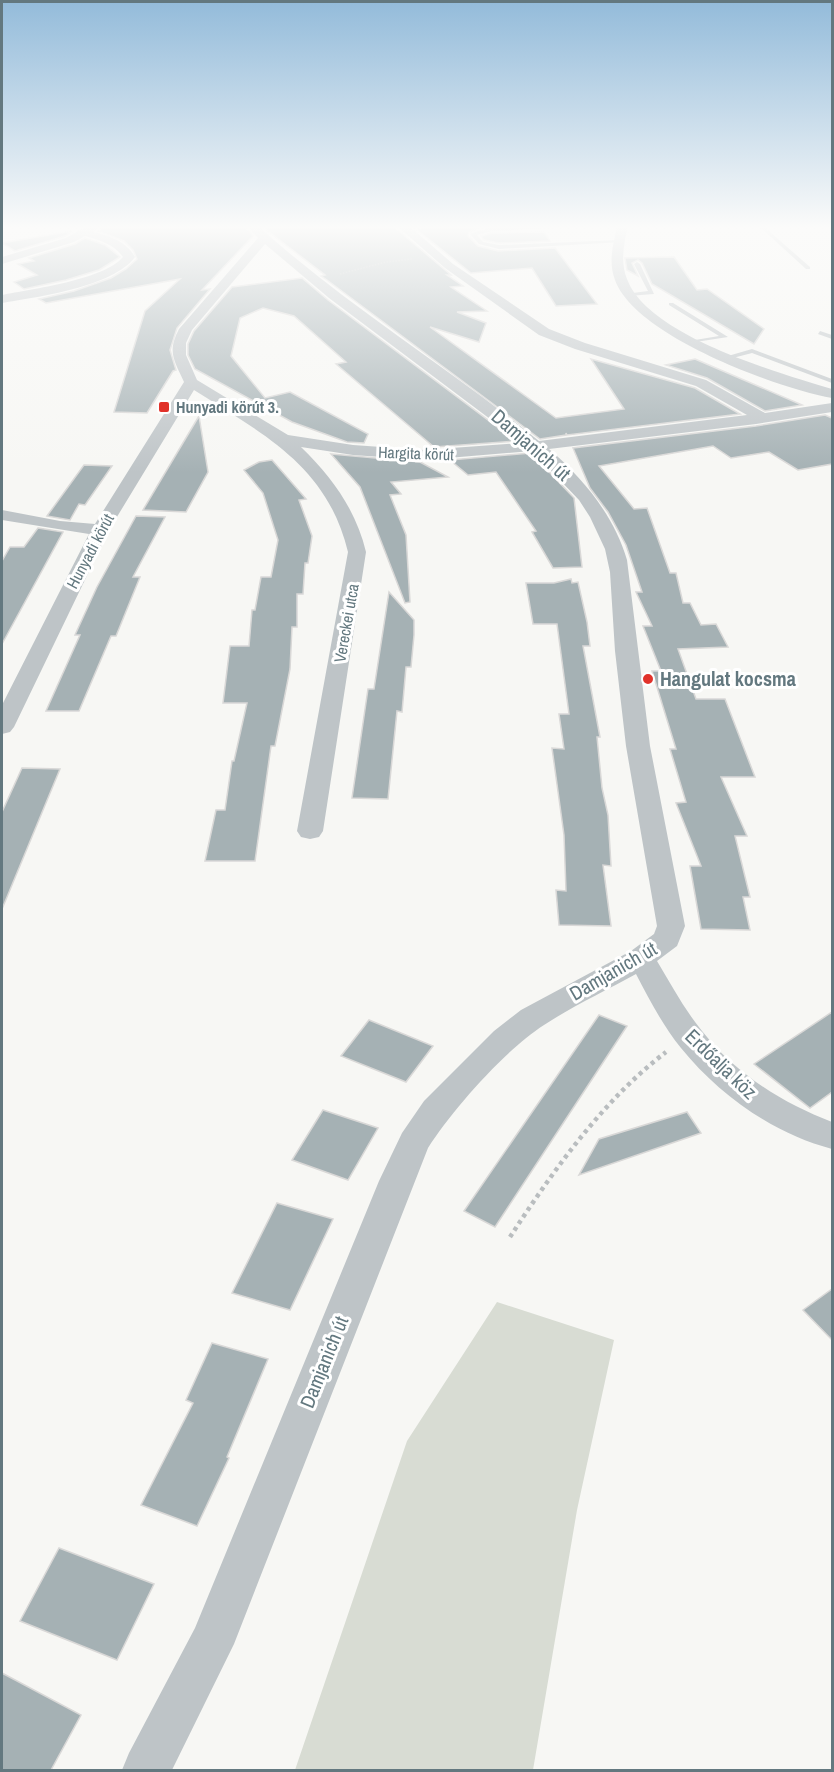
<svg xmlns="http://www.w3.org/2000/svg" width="834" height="1772" font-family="'Archivo Narrow',sans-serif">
  <rect width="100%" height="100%" fill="#f7f7f4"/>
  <path fill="#d8dcd3" d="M497 1302 614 1340 577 1510 533 1770H295L407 1441Z"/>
  <g fill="#a5b1b4" stroke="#d9d8d7" stroke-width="1.5">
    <path d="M107 225H244L253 236 202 290 210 289 177 328 170 350 176 370 173 371 147 413 114 412 145 311 180 279 46 303 39 299 74 291 111 278 126 269 137 259 133 250 124 241 98 231Z"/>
    <path d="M260 225H389L399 231 451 275H447L463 286 451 287 487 311 457 312 486 323 479 342 430 327 556 418 624 409 591 359 695 388 740 414 567 435 566 433V435L540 439 327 280 321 276 325 275Z"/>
    <path d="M452 225H487L469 232 468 236 478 246 498 251 555 248 597 304 556 306 532 268 471 273 416 229Z"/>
    <path d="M72 231 65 236 15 251 2 243Z"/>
    <path d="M544 232 550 241 499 243 484 240 481 236 492 233Z"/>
    <path d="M85 238 105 245 120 257 99 270 66 280 24 289 14 282 37 275 18 264 34 261 29 258 75 244Z"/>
    <path d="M674 257 697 290 707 289 764 329 754 344 652 284 642 263 638 260 632 263 638 276 627 270 625 258Z"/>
    <path d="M302 278 328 300 516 441 434 447 336 364 346 362 294 316 263 308 240 318 231 356 265 398 290 392 368 434 364 443 347 442 292 422 195 369 188 355V344L194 331 232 287Z"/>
    <path d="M695 359 802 405 765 411 707 378 666 365Z"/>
    <path d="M825 415 832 418V464L798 470 769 452 731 458 713 446 599 466 634 509 647 508 670 573H676L683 603H690L701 625 716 624 728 647 678 649 696 699H725L755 777H721L747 836H735L750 897H743L750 930 701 929 690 866H701L676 803 686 802 670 749H676L652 671H661L643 626H652L636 592H642L626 545 608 512 590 488 573 448 756 426Z"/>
    <path d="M199 416 208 472 186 512 143 510Z"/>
    <path d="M531 453 574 498 582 567 553 568 532 532 536 531 496 472 468 475 450 460Z"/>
    <path d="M331 454 420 462 448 477 391 482 401 494 390 495 406 535 410 602 405 603 360 487Z"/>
    <path d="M272 460 306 499 299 500 312 536 308 563H305L303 594H297V627H292L290 669 275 746H271L255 861H205L216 810H225L232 761H234L247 703H223L230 646H249L252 610H255L261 577H271L278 540 263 493 244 470 259 462Z"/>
    <path d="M84 465 112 466 85 505 79 504 70 520 47 516Z"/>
    <path d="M136 516 165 517 133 577H140L116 636H111L79 711H46L80 635H75L97 587Z"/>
    <path d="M38 528 63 532 2 644V561L10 547H24Z"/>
    <path d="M571 579 572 583 578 582 587 622 590 646H583L600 737H597L602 788 608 815 611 866 603 865 611 926 559 925 556 890 566 891 564 835 552 748 564 749 559 714H569L557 624H533L526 583H554Z"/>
    <path d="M389 592 414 620V635L411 667H406L402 712 397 711 388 799 352 798 368 689H374Z"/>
    <path d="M22 768 60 769 2 909V812Z"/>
    <path d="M832 1012V1092L810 1108 754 1064Z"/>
    <path d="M599 1015 627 1026 495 1227 464 1211Z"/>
    <path d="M369 1020 433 1046 406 1082 341 1056Z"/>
    <path d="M323 1110 378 1128 348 1180 292 1160Z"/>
    <path d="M687 1112 701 1133 579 1175 599 1139Z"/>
    <path d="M277 1203 333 1219 290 1310 232 1293Z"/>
    <path d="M832 1289V1340L803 1310Z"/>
    <path d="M212 1343 268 1359 227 1457 229 1458 197 1526 141 1505 193 1403 186 1400Z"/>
    <path d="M59 1548 154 1584 117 1660 20 1621Z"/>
    <path d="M2 1673 81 1715 51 1770H2Z"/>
  </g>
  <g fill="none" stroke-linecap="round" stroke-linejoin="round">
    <path stroke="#b9bdbf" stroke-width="1.5" stroke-dasharray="1.5 1.5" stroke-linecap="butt" d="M340 274 386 262 412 259"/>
    <path stroke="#b9bdbf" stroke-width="4.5" stroke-dasharray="4 4" stroke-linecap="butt" d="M510 1237C553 1171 603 1100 666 1052"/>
    <g fill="#bec4c7" fill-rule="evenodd">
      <path d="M560 225H611L492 231 477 235 483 242 499 245 619 240 622 242 499 249 479 244 470 234 492 227Z"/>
      <path d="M758 225H762L810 267V269H806Z"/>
      <path d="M637 262 640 264 654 294 628 296 625 294 648 291 634 264Z"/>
      <path d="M669 303H673L728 337 689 343V341L719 336 669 305Z"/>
      <path d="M820 331 832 335V339L818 334Z"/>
      <path d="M752 349 832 379V383L752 353 725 360 721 358Z"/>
    </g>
    <g fill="#bec4c7" fill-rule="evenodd">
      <path d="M89 225H102L93 232C110 236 126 241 135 257 113 287 37 297 2 303V295C31 289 104 280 123 257 114 244 99 240 85 236L74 242 2 264V257L66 238Z"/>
      <path d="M246 225H257C345 305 447 366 539 441L747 415 696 386 575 349 539 335 445 268 396 225H408L453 264 549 329 585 343 706 380 765 413 832 403V412L756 424 549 449C584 479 614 516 627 560L650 746 685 926 677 946 657 961C671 984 684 1009 702 1031 735 1073 782 1103 832 1122V1149C774 1134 719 1095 681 1048 663 1026 649 999 636 974 605 991 573 1006 544 1025 505 1050 453 1109 428 1148L234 1644 172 1770H122L129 1753 195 1628 379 1181 402 1133 424 1101 494 1031 521 1010 631 951 654 934 657 926 626 746 615 651 610 572 605 549 590 517 579 500 532 451 424 460 353 455 301 447C332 477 356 510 366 552L323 831 319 837 310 839 301 837 297 831 348 552C327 465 263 434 194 390L109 530 14 727 10 732 2 734V705L89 534 2 520V510L60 521 95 524 184 382C174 360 167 352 179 329L258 238ZM265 244 329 298 522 443 424 450 353 445 288 435 197 380 186 355V343L192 330Z"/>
      <path d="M618 225H628C624 243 620 262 627 279 648 336 779 373 832 389V398C777 388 635 336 615 280 608 262 613 243 618 225Z"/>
      <path d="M755 225H765V226L760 229Z"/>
    </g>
  </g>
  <linearGradient id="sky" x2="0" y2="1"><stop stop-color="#93bbda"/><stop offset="0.48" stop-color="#fbfbfa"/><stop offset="1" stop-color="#fbfbfa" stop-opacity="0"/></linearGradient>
  <rect width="834" height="473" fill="url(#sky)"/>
  <g fill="#e1322a" stroke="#fff" stroke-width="2">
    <rect x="158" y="401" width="12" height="12" rx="3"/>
    <circle cx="648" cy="679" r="6"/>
  </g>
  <g text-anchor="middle" stroke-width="6" stroke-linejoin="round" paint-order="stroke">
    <g font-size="16" font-weight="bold" fill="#63787f" stroke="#fff" text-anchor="start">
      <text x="176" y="413">Hunyadi körút 3.</text>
    </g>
    <g font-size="16" fill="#63787f" stroke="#fff">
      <text transform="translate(416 453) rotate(2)" y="6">Hargita körút</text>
      <text transform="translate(90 551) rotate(-62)" y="6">Hunyadi körút</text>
      <text transform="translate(346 623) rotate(-80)" y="6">Vereckei utca</text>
    </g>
    <g font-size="20" fill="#63787f" stroke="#fff">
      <text transform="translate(531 445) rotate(41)" y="7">Damjanich út</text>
      <text transform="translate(613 971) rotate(-30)" y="7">Damjanich út</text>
      <text transform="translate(721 1064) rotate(44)" y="7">Erdőalja köz</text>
      <text transform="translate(324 1362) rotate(-68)" y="7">Damjanich út</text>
    </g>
    <g font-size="20" font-weight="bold" fill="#63787f" stroke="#fff" text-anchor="start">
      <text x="660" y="686">Hangulat kocsma</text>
    </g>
  </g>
  <rect width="834" height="1772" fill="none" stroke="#63787f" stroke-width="6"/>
</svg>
